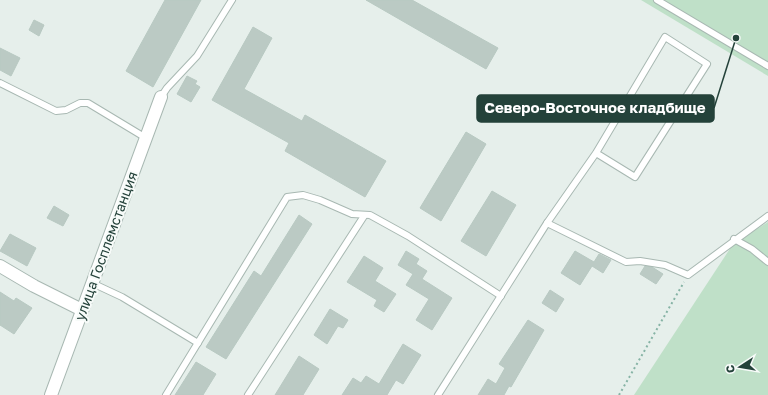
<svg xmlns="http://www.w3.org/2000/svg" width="768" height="395" font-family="'Golos Text',sans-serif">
  <rect width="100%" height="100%" fill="#e6efeb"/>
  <g fill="#bfe0c8">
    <path d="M641 0H768V76Z"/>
    <path d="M768 222V395H634L733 244Z"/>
  </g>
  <g fill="#bbcac4" stroke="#b8c9c2">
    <path d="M165 0H201L153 87 126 71Z"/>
    <path d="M366 0H412L498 48 486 69Z"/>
    <path d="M34 20 44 25 39 36 29 30Z"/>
    <path d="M253 27 272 38 244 89 302 121 305 115 386 161 365 197 285 151 289 143 212 100Z"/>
    <path d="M0 48 20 58 11 76 0 70Z"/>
    <path d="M187 76 197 81 195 84 200 87 191 102 177 94Z"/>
    <path d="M466 132 486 144 441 221 420 208Z"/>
    <path d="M492 191 516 205 486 256 461 241Z"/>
    <path d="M54 206 69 215 63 226 47 218Z"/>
    <path d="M299 215 312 224 226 359 206 347 254 271 261 276Z"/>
    <path d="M10 234 36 248 27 266 0 251Z"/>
    <path d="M406 251 419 259 416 264 427 271 422 279 452 298 432 330 416 320 429 299 406 285 413 274 398 265Z"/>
    <path d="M575 251 594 262 599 254 611 260 603 273 592 266 580 285 561 273Z"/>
    <path d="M364 256 383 268 375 281 396 294 384 312 374 306 377 300 347 282Z"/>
    <path d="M645 266 652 267 663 274 656 284 640 274Z"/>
    <path d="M550 290 564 299 556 312 542 303Z"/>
    <path d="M0 292 14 301 16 298 32 308 14 334 0 325Z"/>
    <path d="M330 309 348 320 343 328 338 326 327 344 314 335Z"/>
    <path d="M528 320 544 330 511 387 509 386 504 395H478L488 379 496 384 505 368 499 364Z"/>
    <path d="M403 344 421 355 403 384 396 380 387 395H342L353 378 361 383 366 376 379 384Z"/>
    <path d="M299 356 319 369 303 395H275Z"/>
    <path d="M196 362 216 374 203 395H175Z"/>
  </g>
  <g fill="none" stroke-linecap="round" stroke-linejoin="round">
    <g stroke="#a8b8b2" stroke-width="8">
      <g id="lane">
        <path d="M657 0 768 66"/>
        <path d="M0 83 56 111 66 110 80 103H88L146 138"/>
        <path d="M161 97 167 88 197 56 232 0"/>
        <path d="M547 223 626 262 640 261 665 265 688 275 768 216"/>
        <path d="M734 239 752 249 768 262"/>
        <path d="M92 283 122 297 198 343"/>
        <path d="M166 395 287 197 303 195 320 200 352 214 370 215 408 236 501 296"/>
        <path d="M248 395 364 216"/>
        <path d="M438 395 547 223 596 153 665 37 707 64 635 177 596 153"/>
      </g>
    </g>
    <g stroke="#a8b8b2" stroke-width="14">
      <g id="street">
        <path d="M0 266 34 286 82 310"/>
        <path d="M51 395 161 97"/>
      </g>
    </g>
    <path stroke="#86b3a5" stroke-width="2" stroke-dasharray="2 3" stroke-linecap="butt" d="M619 395 684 282"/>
    <use href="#lane" stroke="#fff" stroke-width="6"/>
    <use href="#street" stroke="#fff" stroke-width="12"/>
  </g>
  <g text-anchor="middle" stroke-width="4" stroke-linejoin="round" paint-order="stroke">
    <g font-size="14" fill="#24423a" stroke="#f7fbf9">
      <text transform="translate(106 246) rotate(-70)" y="5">улица Госплемстанция</text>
    </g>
  </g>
  <path fill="none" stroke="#24423a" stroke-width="1.5" d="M736 38L714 108"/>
  <circle fill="#24423a" stroke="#f7fbf9" stroke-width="1.5" cx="736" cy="38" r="4"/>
  <rect fill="#24423a" stroke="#24423a" stroke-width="1.5" x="477" y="95" width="237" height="27" rx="4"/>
  <g font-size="15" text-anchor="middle" font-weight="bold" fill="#fff">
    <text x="595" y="113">Северо-Восточное кладбище</text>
  </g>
  <g transform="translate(740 367) rotate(258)" stroke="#f7fbf9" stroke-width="3" paint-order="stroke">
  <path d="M0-3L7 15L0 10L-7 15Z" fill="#24423a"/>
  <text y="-6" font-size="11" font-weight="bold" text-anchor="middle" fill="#24423a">С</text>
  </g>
</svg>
